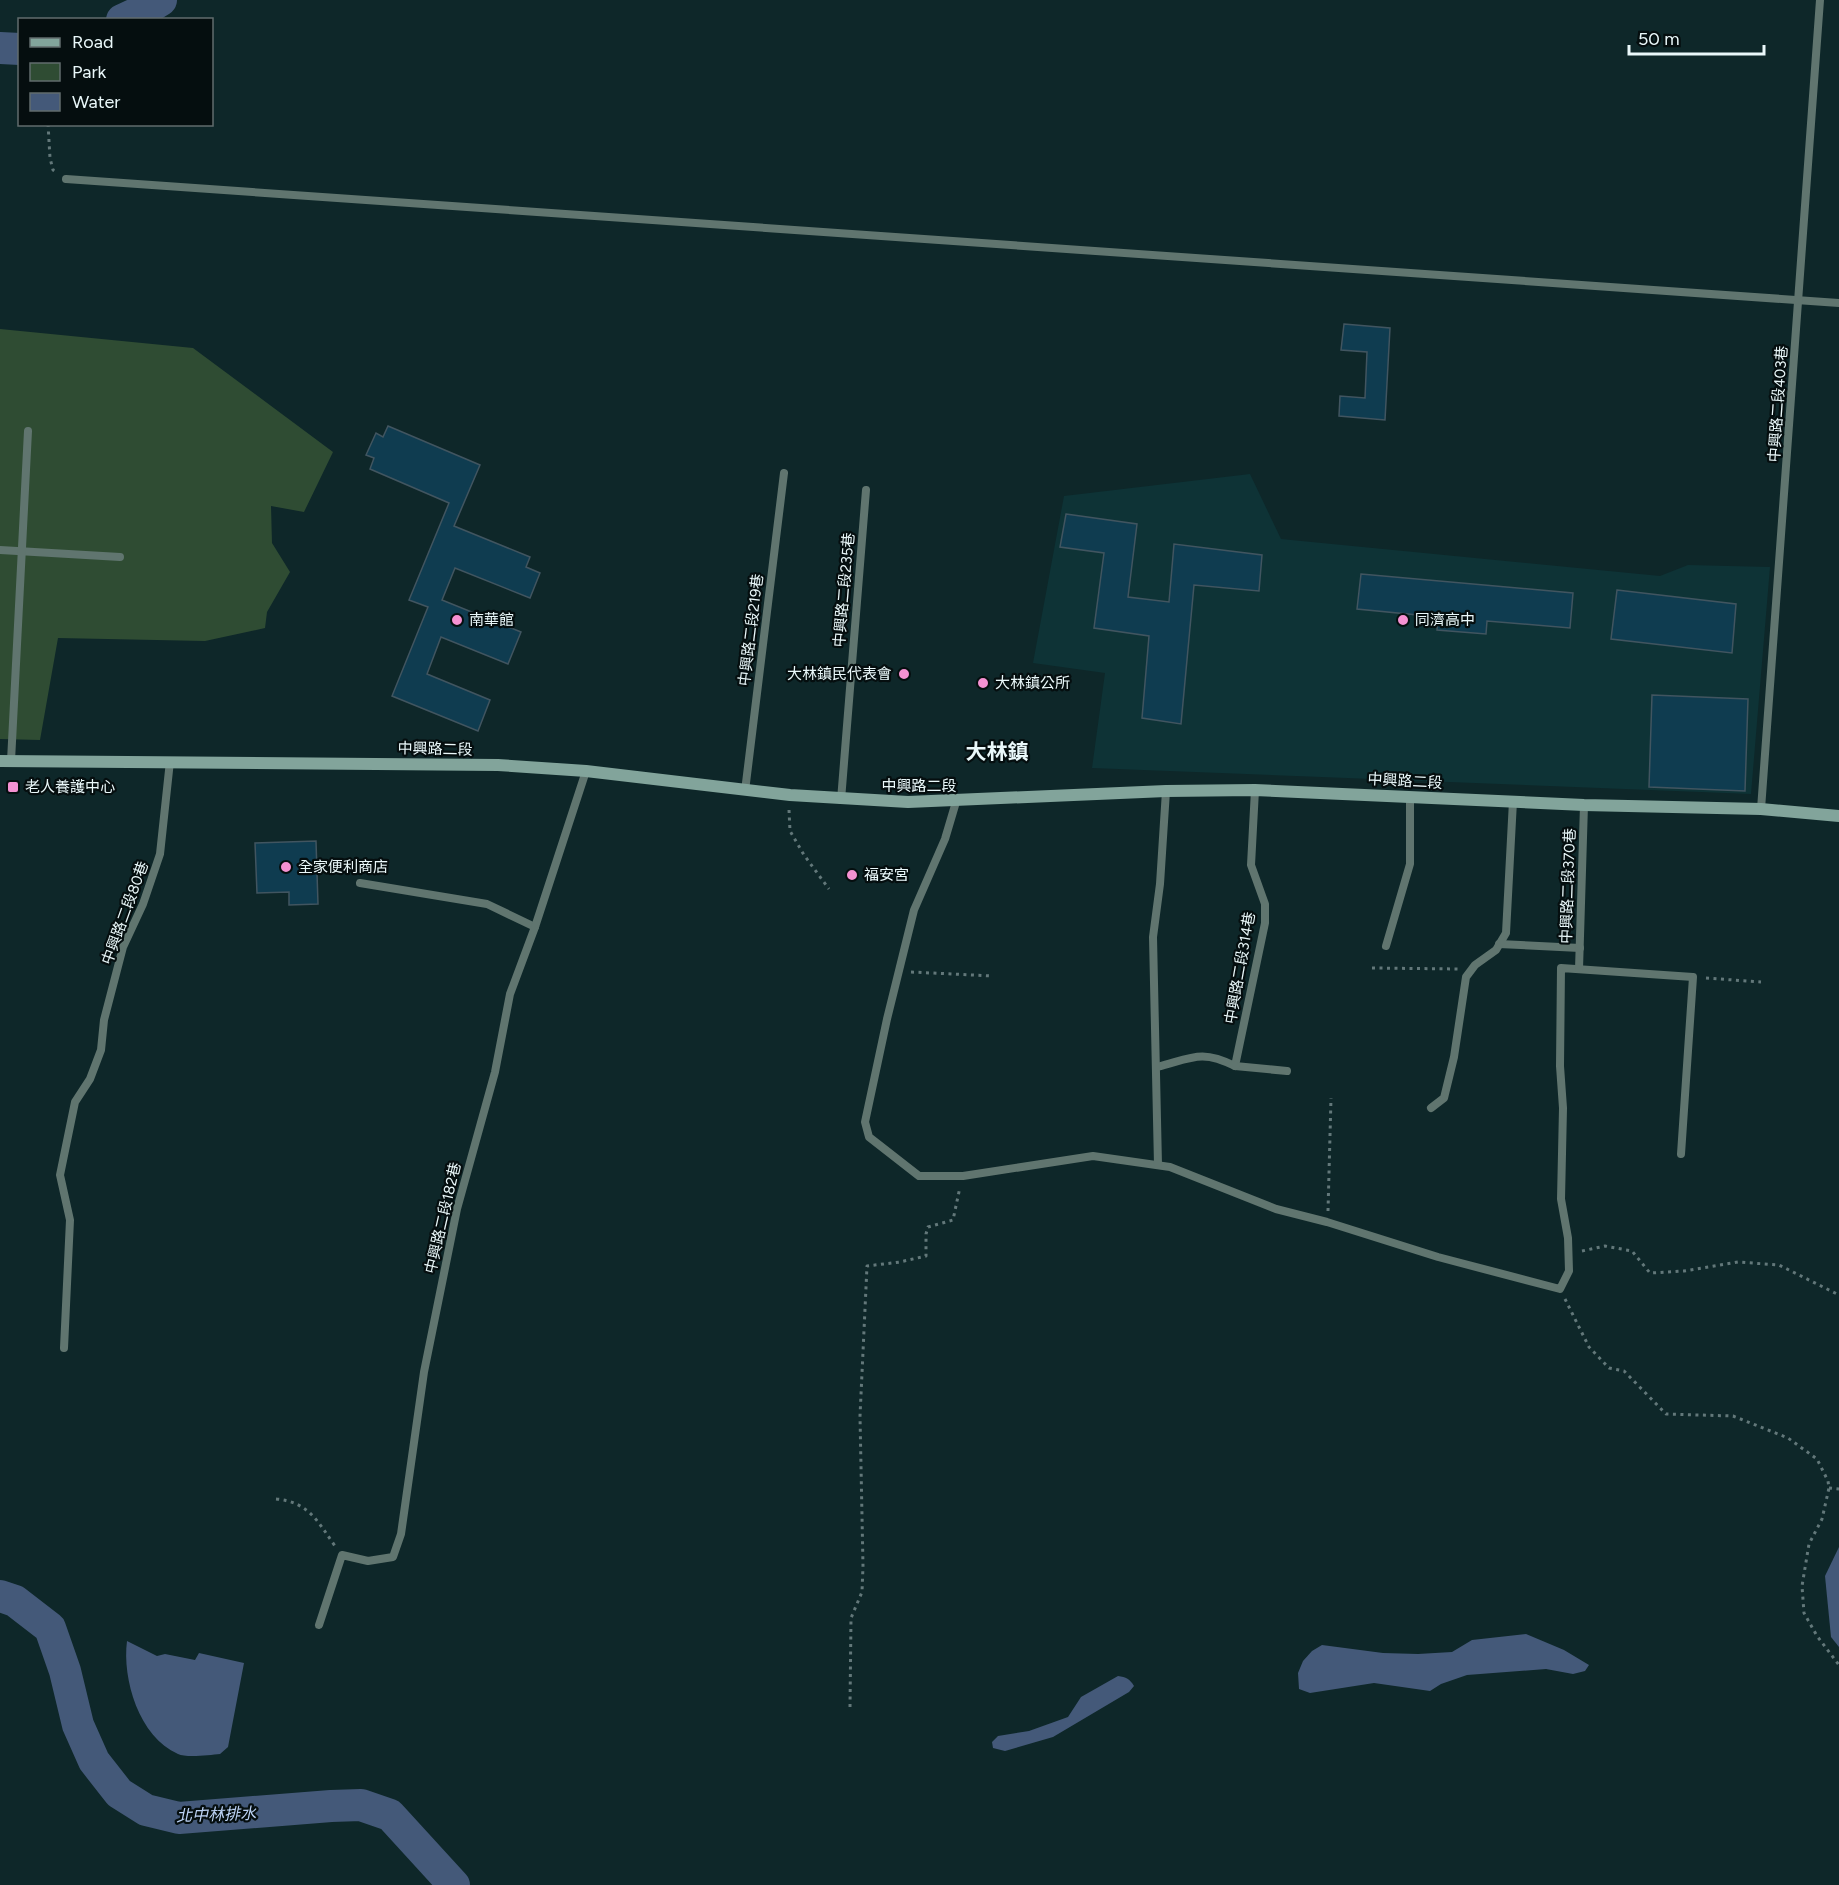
<svg xmlns="http://www.w3.org/2000/svg" width="1839" height="1885" font-family="Figtree,'Noto Sans TC',sans-serif">
  <rect width="100%" height="100%" fill="#0e2729"/>
  <path fill="#0e3336" d="M1250 474 1281 539 1660 576 1688 565 1770 567 1751 794 1092 768 1105 673 1033 663 1064 496Z"/>
  <path fill="#2f4c33" d="M0 329 193 348 333 452 304 512 271 506 272 543 290 572 267 612 265 628 205 641 58 638 40 740 0 739Z"/>
  <g fill="#445979">
    <path d="M1839 1547V1647L1831 1637 1825 1576Z"/>
    <path d="M1526 1634 1564 1650 1589 1665 1585 1671 1573 1674 1546 1669 1467 1675 1441 1684 1430 1691 1374 1683 1310 1693 1299 1689 1298 1673 1303 1661 1312 1651 1322 1645 1383 1653 1418 1654 1452 1652 1472 1640Z"/>
    <path d="M127 1641 157 1656 165 1654 195 1660 199 1653 244 1663 228 1747 220 1754C210 1755 186 1758 178 1754 139 1737 122 1679 127 1641Z"/>
    <path d="M1118 1676C1126 1677 1130 1679 1134 1686L1129 1692 1053 1737 1005 1751 993 1748 992 1742 998 1736 1029 1731 1068 1717 1081 1697Z"/>
  </g>
  <g fill="none" stroke-linecap="round" stroke-linejoin="round">
    <g stroke="#445979" stroke-width="32">
      <path d="M122 20 148 8 161 0"/>
      <path d="M0 48 20 49"/>
      <path d="M0 1596 15 1601 50 1628 65 1671 78 1725 94 1761 119 1793 146 1810 179 1818 331 1806 361 1805 390 1815 454 1885"/>
    </g>
  </g>
  <g fill="#0f3c50" stroke="#415560" stroke-width="1.5">
    <path d="M1344 324 1390 328 1385 420 1339 416 1340 396 1365 398 1367 352 1341 350Z"/>
    <path d="M388 426 480 465 454 526 530 557 526 567 540 573 530 598 455 568 442 600 521 632 508 664 441 637 427 674 490 700 478 731 392 696 428 607 409 600 449 503 370 469 374 458 366 455 376 433 383 437Z"/>
    <path d="M1066 514 1137 524 1128 597 1169 602 1174 544 1262 555 1259 591 1194 585 1181 724 1142 718 1149 636 1094 628 1104 553 1060 547Z"/>
    <path d="M1361 574 1573 593 1570 628 1487 621 1486 634 1437 630 1438 617 1357 609Z"/>
    <path d="M1617 590 1736 604 1732 653 1611 639Z"/>
    <path d="M1652 695 1748 699 1745 791 1649 787Z"/>
    <path d="M316 841 318 904 289 905V892L257 893 255 843Z"/>
  </g>
  <g fill="none" stroke-linecap="round" stroke-linejoin="round">
    <g stroke="#63787a" stroke-width="3" stroke-dasharray="3 4.5" stroke-linecap="butt">
      <path d="M48 124 50 158 53 170 56 172"/>
      <path d="M789 810 790 831 804 855 829 889"/>
      <path d="M1372 968 1458 969"/>
      <path d="M911 972 993 976"/>
      <path d="M1706 978 1761 982"/>
      <path d="M1328 1211 1331 1098"/>
      <path d="M1582 1251 1605 1246 1632 1251 1650 1273 1684 1271 1738 1262 1779 1265 1839 1295"/>
      <path d="M1565 1299 1589 1347 1609 1368 1624 1371 1666 1414 1733 1416 1788 1438 1817 1459 1828 1481 1829 1488 1822 1519 1809 1544 1802 1586 1804 1613 1817 1636 1839 1665"/>
      <path d="M1829 1488 1839 1489"/>
      <path d="M276 1499C309 1502 318 1522 335 1546"/>
      <path d="M850 1707 851 1618 862 1592 863 1566 860 1416 867 1266 900 1262 926 1256V1234L928 1227 953 1220 960 1187"/>
    </g>
    <g stroke="#60756f" stroke-width="8">
      <path d="M66 179 1839 303"/>
      <path d="M0 550 120 557"/>
      <path d="M11 761 28 431"/>
      <path d="M1255 790 1251 865 1265 904V923L1235 1066 1287 1071"/>
      <path d="M745 791 784 473"/>
      <path d="M841 800 866 490"/>
      <path d="M956 802 945 839 914 910 887 1019 865 1122 869 1137 919 1176H963L1093 1156 1170 1167 1276 1209 1327 1222 1438 1257 1560 1289 1569 1271 1568 1238 1561 1199 1563 1108 1560 1066 1561 968 1693 977 1681 1154"/>
      <path d="M1761 809 1820 0"/>
      <path d="M360 883 487 904 535 927"/>
      <path d="M1499 944 1580 948"/>
      <path d="M1386 946 1410 864V797"/>
      <path d="M1579 969 1584 805"/>
      <path d="M1157 1067C1192 1058 1201 1049 1235 1066"/>
      <path d="M1431 1108 1444 1098 1454 1057 1466 977 1475 965 1496 950 1506 933 1513 801"/>
      <path d="M1158 1165 1153 937 1160 884 1166 791"/>
      <path d="M64 1348 70 1220 60 1175 75 1102 90 1079 101 1050 104 1020 123 947 143 904 160 854 170 761"/>
      <path d="M319 1625 342 1555 368 1561 393 1557 401 1534 424 1372 457 1209 495 1072 510 994 535 927 586 771"/>
    </g>
    <path stroke="#82a49b" stroke-width="12" d="M0 761 498 765 586 771 790 795 908 802 1166 791 1255 790 1584 805 1761 809 1839 816"/>
  </g>
  <g fill="#f591d2" stroke="#050e0f" stroke-width="2">
    <circle cx="457" cy="620" r="6"/>
    <circle cx="1403" cy="620" r="6"/>
    <circle cx="904" cy="674" r="6"/>
    <circle cx="983" cy="683" r="6"/>
    <rect x="7" y="781" width="12" height="12" rx="3"/>
    <circle cx="286" cy="867" r="6"/>
    <circle cx="852" cy="875" r="6"/>
  </g>
  <g text-anchor="middle" stroke-width="4.5" stroke-linejoin="round" paint-order="stroke">
    <g font-size="15" fill="#eaf8fa" stroke="#050e0f">
      <text transform="translate(1778 404) rotate(-86)" y="5">中興路二段403巷</text>
      <text transform="translate(844 590) rotate(-85)" y="5">中興路二段235巷</text>
      <text transform="translate(751 630) rotate(-83)" y="5">中興路二段219巷</text>
      <text transform="translate(435 749) rotate(1)" y="5">中興路二段</text>
      <text transform="translate(1405 781) rotate(3)" y="5">中興路二段</text>
      <text x="919" y="791">中興路二段</text>
      <text transform="translate(1568 886) rotate(-88)" y="5">中興路二段370巷</text>
      <text transform="translate(125 913) rotate(-70)" y="5">中興路二段80巷</text>
      <text transform="translate(1240 968) rotate(-80)" y="5">中興路二段314巷</text>
      <text transform="translate(443 1218) rotate(-77)" y="5">中興路二段182巷</text>
    </g>
    <g font-size="15" fill="#eaf8fa" stroke="#050e0f" text-anchor="start">
      <text x="469" y="625">南華館</text>
      <text x="1415" y="625">同濟高中</text>
      <text x="892" y="679" text-anchor="end">大林鎮民代表會</text>
      <text x="995" y="688">大林鎮公所</text>
      <text x="25" y="792">老人養護中心</text>
      <text x="298" y="872">全家便利商店</text>
      <text x="864" y="880">福安宮</text>
    </g>
    <g font-size="16" font-style="italic" fill="#bdd3f5" stroke="#050e0f">
      <text transform="translate(216 1814) rotate(-2)" y="6">北中林排水</text>
    </g>
    <g font-size="21" font-weight="bold" fill="#eaf8fa" stroke="#050e0f">
      <text x="997" y="759">大林鎮</text>
    </g>
  </g>
  <rect x="18" y="18" width="195" height="108" fill="#050e0f" stroke="#616c6d" stroke-width="1.5"/>
  <rect x="30" y="38" width="30" height="9" fill="#82a49b" stroke="#616c6d" stroke-width="1.5"/>
  <text x="72" y="48" font-size="18" fill="#eaf8fa">Road</text>
  <rect x="30" y="63" width="30" height="18" fill="#2f4c33" stroke="#616c6d" stroke-width="1.5"/>
  <text x="72" y="78" font-size="18" fill="#eaf8fa">Park</text>
  <rect x="30" y="93" width="30" height="18" fill="#445979" stroke="#616c6d" stroke-width="1.5"/>
  <text x="72" y="108" font-size="18" fill="#eaf8fa">Water</text>
  <path d="M1629 45v9h135v-9" fill="none" stroke="#eaf8fa" stroke-width="3"/>
  <text x="1638" y="45" font-size="18" fill="#eaf8fa" stroke="#050e0f" stroke-width="4.5" paint-order="stroke">50 m</text>
</svg>
